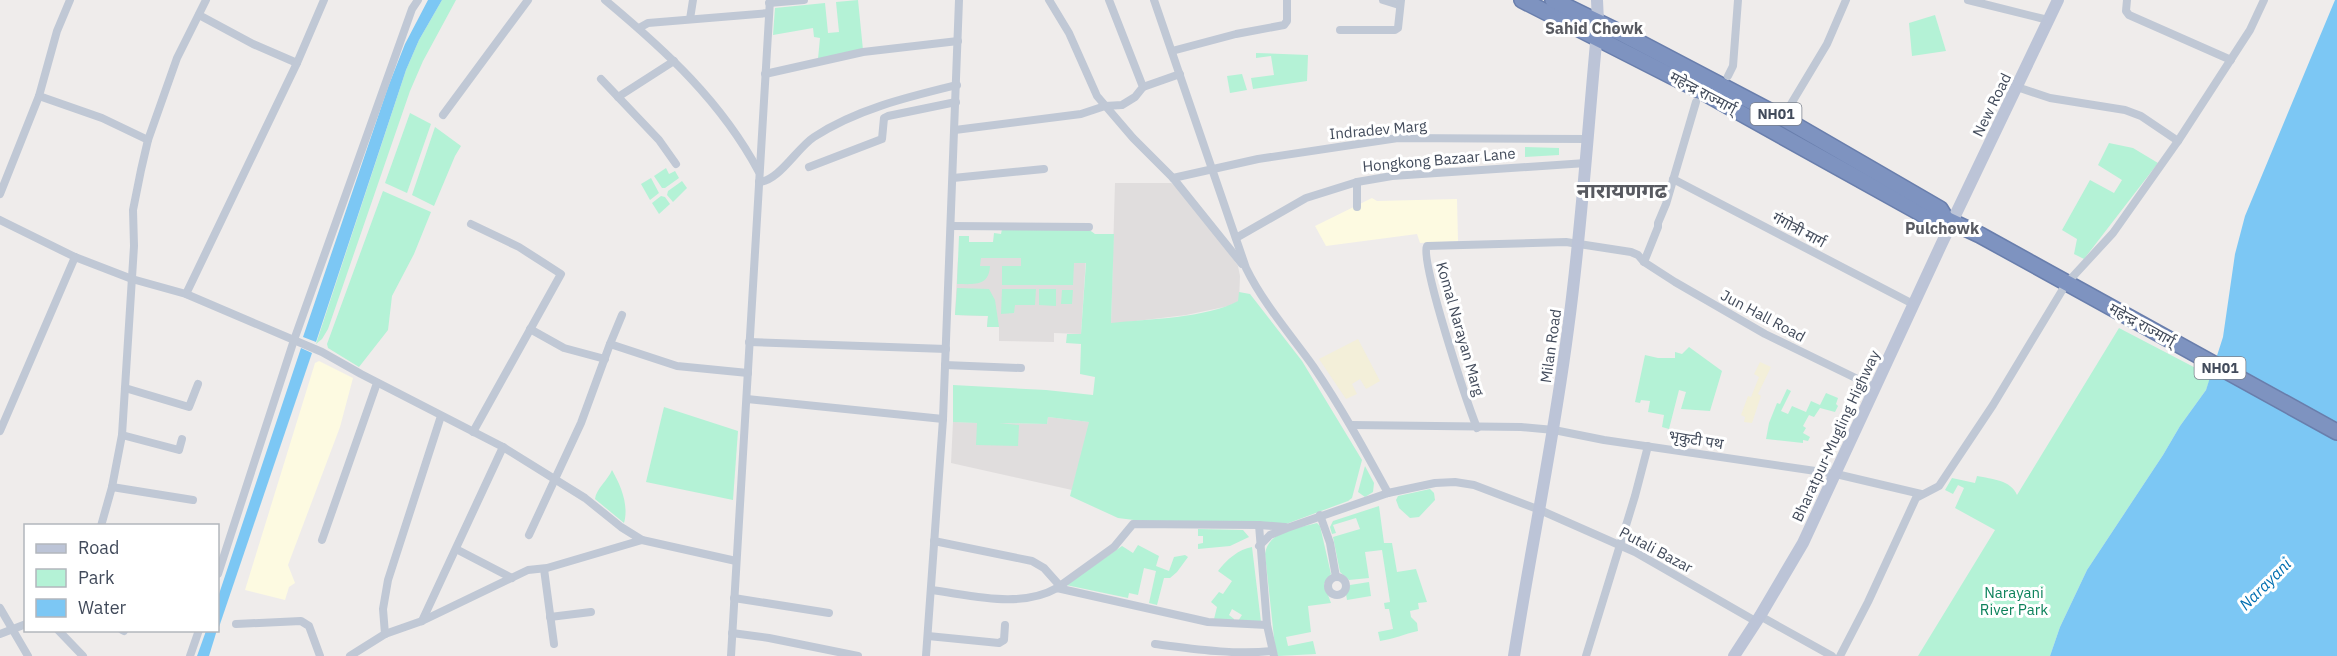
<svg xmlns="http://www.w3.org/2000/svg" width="2337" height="656" font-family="'IBM Plex Sans','Noto Sans Devanagari',sans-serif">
  <rect width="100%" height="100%" fill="#efeceb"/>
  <g fill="#fdfae1">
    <path d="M1372 198 1377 201 1457 199 1458 241 1420 243 1417 234 1326 246 1315 226Z"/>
    <path d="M319 361 353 378 340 427 288 565 295 583 289 587 285 600 245 590 315 363Z"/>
  </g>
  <g fill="#e0dddd">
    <path d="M1115 183H1171L1176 187 1207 222 1238 266 1240 276 1239 301 1229 306 1186 315 1111 324Z"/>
    <path d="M958 258H1086L1081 334 1054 333V342L999 341V327H987L988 316 955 315Z"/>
    <path d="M1048 417 1090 422 1072 490 951 463 953 422 1047 424Z"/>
  </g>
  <g fill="#b4f2d6">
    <path d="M442 0H456L423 61 410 91 328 329 322 339 316 344 406 70 419 40Z"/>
    <path d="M858 0 863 50 818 59 820 38 814 37 813 28 773 35 775 8 825 3 828 33 839 32 836 2Z"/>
    <path d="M1935 15 1946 51 1912 56 1909 23Z"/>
    <path d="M1256 53 1308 55 1307 81 1253 89 1251 78 1274 75 1271 56 1256 58Z"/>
    <path d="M1242 74 1247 90 1230 93 1227 76Z"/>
    <path d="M410 113 431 124 407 193 385 183Z"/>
    <path d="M435 127 461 146 455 156 434 206 412 195Z"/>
    <path d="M2109 143 2133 148 2158 163 2084 259 2074 254 2077 239 2062 230 2090 180 2114 193 2122 180 2098 165Z"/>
    <path d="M1525 147 1559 148V155L1525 157Z"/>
    <path d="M666 168 669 174 675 171 679 178 665 188H662L654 176Z"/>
    <path d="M651 178 659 193 650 200 641 184Z"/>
    <path d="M682 181 687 188 673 202 667 195 668 191Z"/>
    <path d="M383 191 431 212 414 254 392 296 388 330 359 367 328 348 327 344Z"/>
    <path d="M661 196 665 197 670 204 659 214 652 203Z"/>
    <path d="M1002 229H1088L1095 234H1114L1111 323C1148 319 1207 318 1238 301L1239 292 1250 294 1302 361 1362 460 1352 498 1348 501 1286 524 1142 521 1118 518 1070 496 1089 422 1048 417 1047 424 999 423 1019 425 1018 446 976 445 977 423 953 422V385L1046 390 1093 395 1095 377 1080 374 1081 344 1066 343 1067 334H1081L1086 263H1074L1073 285H1002V266H1021V258H981L980 266H990C989 287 973 284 957 284L959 236H969V242H993L994 233 1001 234Z"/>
    <path d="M957 288 989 289 995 300 999 327H987L988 316 955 315Z"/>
    <path d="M1002 289H1036L1035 305H1015L1014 313 1001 314Z"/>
    <path d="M1039 289H1056V306L1039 305Z"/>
    <path d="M1062 290H1073L1072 304H1061Z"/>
    <path d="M2119 328 2211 376 2206 390 2180 426 2163 455 2087 570 2060 627 2050 656H1918L1995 530 1955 508 1964 488 1958 485 1953 494 1945 490 1952 478 1975 483 1977 476C1992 479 2011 480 2017 495Z"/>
    <path d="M1689 347 1722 371 1710 411 1681 409 1686 392 1679 390 1669 429 1662 427 1664 415 1648 412 1650 401 1641 400 1640 403 1635 402 1645 355 1658 358H1675V352L1682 354Z"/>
    <path d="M1787 389 1791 391 1781 411 1788 414 1792 406 1806 412 1811 401 1820 405 1826 393 1838 398 1836 404 1838 406 1835 412 1820 408 1814 417 1809 415 1803 426 1806 428 1803 433 1810 437 1808 441 1803 440V443L1766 439 1769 423 1777 403 1780 404Z"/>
    <path d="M664 407 738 431 733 500 646 482Z"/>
    <path d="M1365 466 1374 483 1373 492 1365 497 1358 492Z"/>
    <path d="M612 470C621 486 629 505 624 523L595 499C596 489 608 480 612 470Z"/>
    <path d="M1430 489 1434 493 1435 500 1419 517 1410 518 1399 508 1396 500 1398 496Z"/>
    <path d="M1379 506 1384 543H1392L1397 572 1416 569 1427 602 1418 603 1419 609 1410 611 1411 617 1417 623 1418 631C1404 634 1394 639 1380 641L1378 632 1393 629 1389 609H1385L1384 603 1390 602 1382 550 1365 552 1369 578 1349 580 1340 572 1333 537 1360 529 1356 518 1333 525 1336 533 1332 534 1330 527 1333 521Z"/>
    <path d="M1317 523 1320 526 1331 574 1324 584 1331 603 1308 606 1311 632 1286 637 1288 646 1313 641 1316 654 1278 656 1275 647 1265 554C1268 531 1298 528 1317 523Z"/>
    <path d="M1198 529 1243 530 1249 537 1230 546 1198 549V544L1203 543V536H1198Z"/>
    <path d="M1138 545 1159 556 1156 566 1169 571 1174 557 1185 555 1188 557 1177 572 1170 578H1164L1157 605 1149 603 1156 571 1144 568 1138 595 1129 593 1128 598 1066 585 1122 546 1133 553Z"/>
    <path d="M1252 547 1261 622 1238 621 1242 615 1232 609 1229 615 1234 619V621L1214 619 1217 607 1211 602 1219 592 1223 594 1232 581 1218 571C1226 560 1239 549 1252 547Z"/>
    <path d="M1369 582 1371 596 1347 600 1346 594 1350 585Z"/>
  </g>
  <g fill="#f3efd9">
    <path d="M1358 339 1380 381 1366 389 1360 379 1352 384 1357 394 1346 399 1319 359Z"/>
    <path d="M1760 362 1771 367 1758 394 1761 396 1752 423 1744 422 1745 417 1741 415 1748 396 1751 397 1759 377 1754 374Z"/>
  </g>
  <g fill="#7cc7f4">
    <path d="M428 0H442L419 40 406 70 316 342 303 337 388 87 405 44Z"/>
    <path d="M2335 0H2337V656H2050L2060 627 2087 570 2163 455 2180 426 2206 390 2223 337 2235 254 2245 216Z"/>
    <path d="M301 348 312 353 218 630V597Z"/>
    <path d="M217 630 209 656H197L206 631Z"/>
  </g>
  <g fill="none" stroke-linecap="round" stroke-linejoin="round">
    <g stroke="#697eac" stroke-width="18">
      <g id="highway">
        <path d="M1522 0 1701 91 1922 214 1933 220 1946 219 1980 235 2337 432"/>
        <path d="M1553 0 1623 34 1783 118 1940 209 1946 219"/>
      </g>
    </g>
    <g stroke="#c0c8d5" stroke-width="8">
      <path d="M605 0C666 51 721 101 759 172"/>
      <path d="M1049 0 1069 33 1097 96 1133 138 1173 178 1242 264"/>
      <path d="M1154 0 1246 268C1263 303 1290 334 1313 366 1341 407 1364 449 1388 493"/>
      <path d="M1383 0 1399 5"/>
      <path d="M1968 0 2048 20"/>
      <path d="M2127 0 2126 11 2129 15 2231 60"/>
      <path d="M769 3 804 0"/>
      <path d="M199 15 253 44 297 63"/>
      <path d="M690 19 693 0"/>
      <path d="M639 28 648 23 769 13"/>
      <path d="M1340 30H1395L1398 28 1401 0"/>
      <path d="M1172 51 1236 34 1284 25 1287 21V0"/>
      <path d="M765 74 863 52 958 41"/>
      <path d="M1728 76 1733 66 1738 0"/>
      <path d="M601 79 659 140 676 164"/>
      <path d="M1143 87 1180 74"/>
      <path d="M2017 87 2050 98 2125 110 2141 116 2178 141"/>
      <path d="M39 96 102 118 148 140"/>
      <path d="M618 97 674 61"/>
      <path d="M1788 109 1827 44 1846 0"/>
      <path d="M443 115 528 0"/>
      <path d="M955 130 1081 114 1105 106 1122 105 1135 97 1143 87 1109 0"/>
      <path d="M809 167 882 139 884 118 888 116 956 102"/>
      <path d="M953 178 1044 169"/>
      <path d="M1173 178 1258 159 1398 138 1588 139"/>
      <path d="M1673 179 1913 304"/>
      <path d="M759 182C779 181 797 148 814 137 857 109 908 97 957 85"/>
      <path d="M1357 182V207"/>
      <path d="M0 194 39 96 57 31 70 0"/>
      <path d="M0 220 75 257 132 279 186 294 322 352 361 374 503 447 585 498 621 527 642 540 736 561"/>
      <path d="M471 224 519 247 561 274 473 432"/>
      <path d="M951 226 1089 227"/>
      <path d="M1236 238 1306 198 1357 182 1392 176 1586 163"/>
      <path d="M1644 262 1658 227V223L1666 204 1696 102"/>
      <path d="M186 294 297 63 324 0"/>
      <path d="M530 329 564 348 605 359"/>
      <path d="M749 342 946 349"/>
      <path d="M610 344 622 315"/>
      <path d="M945 365 1021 368"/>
      <path d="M125 388 189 407 198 384"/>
      <path d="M747 399 943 419"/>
      <path d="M1351 425 1521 427 1554 430 1604 440 1836 474 1921 494"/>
      <path d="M1477 428C1468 405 1419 259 1427 246L1566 242 1631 252 1638 255 1644 262 1675 282 1765 334 1874 387"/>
      <path d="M0 431 75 257"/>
      <path d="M122 435 179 450 182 439"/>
      <path d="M112 487 193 500"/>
      <path d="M1320 515 1330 543 1336 577"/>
      <path d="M1259 525 1267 625 1274 656"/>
      <path d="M101 526 112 487 122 435 134 246 133 210 141 170 148 140 177 58 206 0"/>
      <path d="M529 535 581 423 610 344 677 366 748 373"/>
      <path d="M322 540 377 383"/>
      <path d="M934 541 1032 561 1044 568 1060 586"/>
      <path d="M1259 546 1270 535 1287 528 1388 493 1435 483 1455 482 1474 485 1540 510 1635 552 1757 622"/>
      <path d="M456 549 512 578"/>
      <path d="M544 569 554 644"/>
      <path d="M218 574 294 340 412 9 418 0"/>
      <circle cx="1337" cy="586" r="9"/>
      <path d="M1057 588 1114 547 1133 524 1259 525 1285 527"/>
      <path d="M931 590C971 595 1020 609 1057 588L1208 622 1267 625"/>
      <path d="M734 598 829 613"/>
      <path d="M0 608 28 656"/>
      <path d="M1760 616 1832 656"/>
      <path d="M550 617 591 612"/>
      <path d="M422 621 503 447"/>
      <path d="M236 624 301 621 309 626 320 656"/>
      <path d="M58 630 83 656"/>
      <path d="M122 630 124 631"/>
      <path d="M732 633 769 638 858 656"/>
      <path d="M0 634 26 624"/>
      <path d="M385 634 383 609 388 580 441 416"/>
      <path d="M928 636 999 643 1004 640 1005 625"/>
      <path d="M1155 644C1195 649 1233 655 1272 651"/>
      <path d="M190 656 199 630"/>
      <path d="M350 656 385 634 422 621 528 570 547 568 642 540"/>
      <path d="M731 656 770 0"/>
      <path d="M926 656 943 419 959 0"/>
      <path d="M1586 656 1635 496 1648 446"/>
      <path d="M1840 656 1868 602 1916 498 1939 486 1993 405 2066 284 2113 233 2178 141 2250 30 2264 0"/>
    </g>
    <g stroke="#bcc4d7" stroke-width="12">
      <path d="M1514 656C1531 547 1554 439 1568 329 1582 227 1588 124 1598 22L1597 0"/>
      <path d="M1734 656 1760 616 1803 543 1941 245 2058 0"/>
    </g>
    <use href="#highway" stroke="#7e93c0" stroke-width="15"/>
  </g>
  <g text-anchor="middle" stroke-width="6" stroke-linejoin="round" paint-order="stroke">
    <g fill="#fff" stroke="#7b818c" stroke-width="1.5">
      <rect x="1750.5" y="103" width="51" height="22" rx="4.5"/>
      <rect x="2194.5" y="357" width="51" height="22" rx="4.5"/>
    </g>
    <g font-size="14" font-weight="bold" fill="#424b5b">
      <text x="1776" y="119">NH01</text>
      <text x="2220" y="373">NH01</text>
    </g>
    <g font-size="15" fill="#424b5b" stroke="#fff">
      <text transform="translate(1703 93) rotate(28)" y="5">महेन्द्र राज्मार्ग्</text>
      <text transform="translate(1992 105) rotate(-64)" y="5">New Road</text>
      <text transform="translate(1378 130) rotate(-5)" y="5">Indradev Marg</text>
      <text transform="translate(1439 160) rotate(-5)" y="5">Hongkong Bazaar Lane</text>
      <text transform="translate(1799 230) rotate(28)" y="5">गंगोत्री मार्ग</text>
      <text transform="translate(1763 316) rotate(28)" y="5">Jun Hall Road</text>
      <text transform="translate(2142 325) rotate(29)" y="5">महेन्द्र राज्मार्ग्</text>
      <text transform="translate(1460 329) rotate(74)" y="5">Komal Narayan Marg</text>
      <text transform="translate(1551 346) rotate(-82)" y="5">Milan Road</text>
      <text transform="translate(1836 436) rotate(-65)" y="5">Bharatpur-Mugling Highway</text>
      <text transform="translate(1696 440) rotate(9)" y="5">भृकुटी पथ</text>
      <text transform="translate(1656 550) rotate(28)" y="5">Putali Bazar</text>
    </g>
    <g font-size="15" fill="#0d825b" stroke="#fff">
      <text x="2014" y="598">Narayani<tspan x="2014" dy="17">River Park</tspan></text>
    </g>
    <g font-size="16" font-weight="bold" fill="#585a61" stroke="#fff">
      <text x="1594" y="34">Sahid Chowk</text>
      <text x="1942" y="234">Pulchowk</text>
    </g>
    <g font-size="16" font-style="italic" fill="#006eb0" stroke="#fff">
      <text transform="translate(2265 584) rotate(-45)" y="6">Narayani</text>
    </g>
    <g font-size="21" font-weight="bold" fill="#585a61" stroke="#fff">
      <text x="1622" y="198">नारायणगढ</text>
    </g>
  </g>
  <rect x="24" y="524" width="195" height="108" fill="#ffffff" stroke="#b3b7bd" stroke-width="1.5"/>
  <rect x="36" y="544" width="30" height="9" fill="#bcc4d7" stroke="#b3b7bd" stroke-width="1.5"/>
  <text x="78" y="554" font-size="18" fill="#424b5b">Road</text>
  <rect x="36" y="569" width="30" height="18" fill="#b4f2d6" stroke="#b3b7bd" stroke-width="1.5"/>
  <text x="78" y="584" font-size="18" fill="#424b5b">Park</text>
  <rect x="36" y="599" width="30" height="18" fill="#7cc7f4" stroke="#b3b7bd" stroke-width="1.5"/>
  <text x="78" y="614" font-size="18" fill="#424b5b">Water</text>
</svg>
